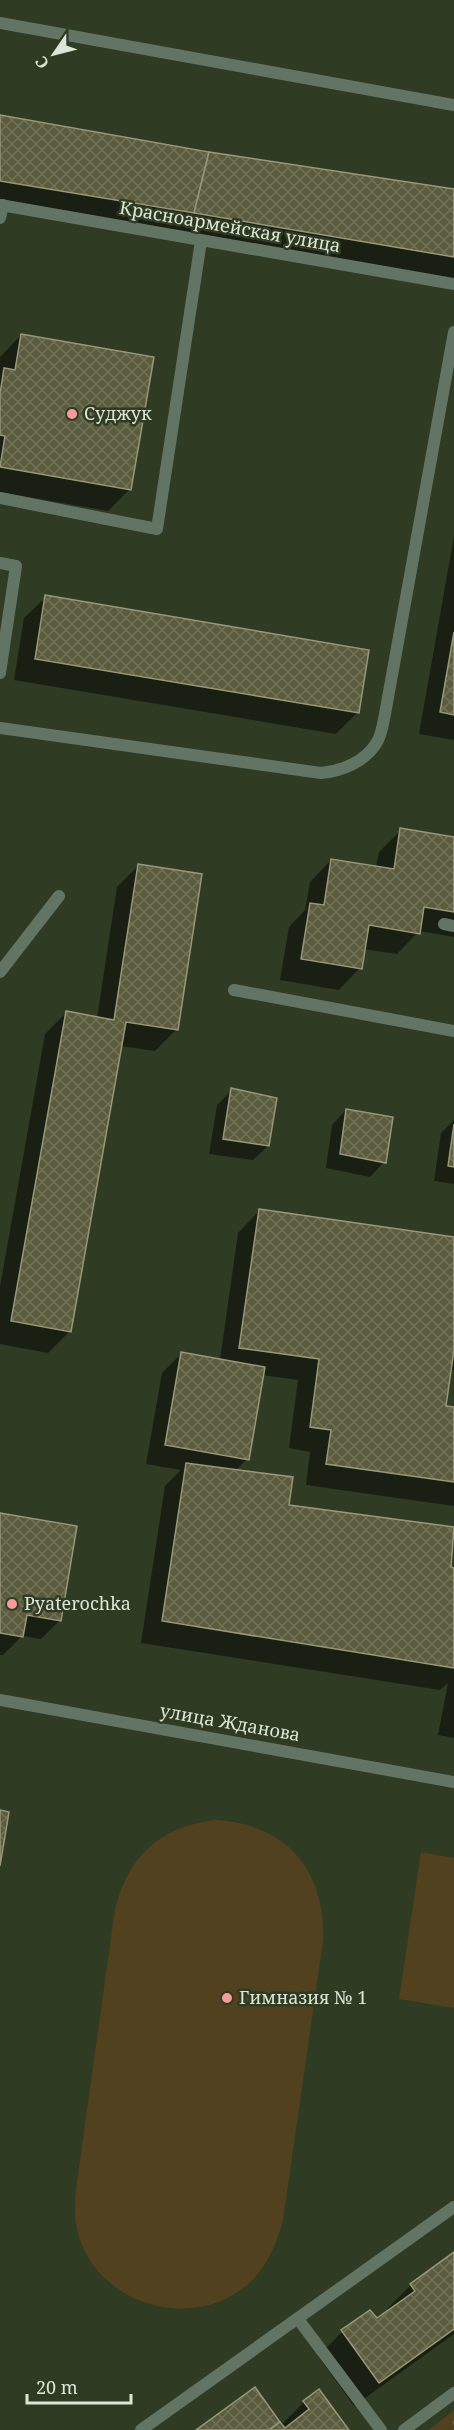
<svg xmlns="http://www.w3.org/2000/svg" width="454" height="2430" font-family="'Noto Serif',serif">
  <defs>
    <pattern id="grass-tufts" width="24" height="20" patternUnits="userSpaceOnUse" patternTransform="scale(1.5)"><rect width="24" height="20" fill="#51411e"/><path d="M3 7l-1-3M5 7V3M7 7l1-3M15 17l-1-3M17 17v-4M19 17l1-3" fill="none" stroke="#6a5c3e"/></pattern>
    <pattern id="building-cross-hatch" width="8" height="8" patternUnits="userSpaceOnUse" patternTransform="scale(1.5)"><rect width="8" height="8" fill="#5b5b3e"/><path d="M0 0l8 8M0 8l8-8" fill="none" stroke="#727259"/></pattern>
  </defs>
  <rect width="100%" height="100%" fill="#2f3b22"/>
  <path fill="url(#grass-tufts)" d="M454 2410V2430H429Z"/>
  <g fill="#51411e">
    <path d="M214 1820C286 1823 326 1870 323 1941L283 2220C276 2247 265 2272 242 2289 184 2332 94 2301 77 2230 74 2216 75 2202 76 2189L115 1909C129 1855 159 1828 214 1820Z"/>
    <path d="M421 1852 454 1858V2008L399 1999Z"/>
  </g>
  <g fill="#0007">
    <path d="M0 117 209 154 454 191V282L0 207Z"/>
    <path d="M21 335 130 489 108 511 0 492V357Z"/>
    <path d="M454 536V740L419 734Z"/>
    <path d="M46 597 357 713 336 734 14 680 24 618Z"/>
    <path d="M401 830 454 838V937L419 931 397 954 363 949 360 968 339 990 280 980 289 927 305 910 310 882 331 860 376 867 379 852Z"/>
    <path d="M139 865 177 1029 155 1051 120 1046 70 1331 48 1353 0 1344V1287L45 1034 66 1013 97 1018 117 887Z"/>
    <path d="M232 1090 268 1146 253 1160 209 1154 217 1105Z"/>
    <path d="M346 1110 384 1162 370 1177 326 1168 332 1125Z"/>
    <path d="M454 1120V1184L434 1181 441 1133Z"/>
    <path d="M259 1211 454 1240V1370H450L444 1407 454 1409V1506L306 1485 310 1452 289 1448 298 1380 262 1375 247 1459 235 1471 288 1506 454 1529 449 1568 454 1569V1738L438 1735 448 1683 440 1690 141 1643 165 1486 181 1470 146 1464 162 1373 181 1354 220 1360 238 1233Z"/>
    <path d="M0 1514 60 1620 41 1639 22 1636 3 1655H0Z"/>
    <path d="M454 2254V2334L354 2406 318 2356 342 2332 370 2312 376 2321 389 2312 387 2309 411 2285Z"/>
    <path d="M304 2402 347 2430H198L281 2425Z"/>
  </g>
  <g fill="url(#building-cross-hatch)" stroke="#989779" stroke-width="1.5">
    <path d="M0 115 209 152 194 213 0 181Z"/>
    <path d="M209 152 454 189V257L194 213Z"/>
    <path d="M21 334 154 357 131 490 0 467 5 436 0 435V394L4 368 15 370Z"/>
    <path d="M45 595 369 650 359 713 35 659Z"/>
    <path d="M454 632V715L440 712Z"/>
    <path d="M400 828 454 837V912L424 907 420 934 369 925 362 969 301 959 310 903 324 905 331 859 394 869Z"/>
    <path d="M138 864 202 874 178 1030 126 1022 71 1332 11 1321 66 1011 114 1020Z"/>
    <path d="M231 1088 277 1098 269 1146 223 1139Z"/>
    <path d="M346 1109 393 1117 386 1163 340 1154Z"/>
    <path d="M454 1124V1167L448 1166Z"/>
    <path d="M259 1209 454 1237V1350L446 1406 454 1407V1482L326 1464 331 1430 310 1427 319 1359 239 1348Z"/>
    <path d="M181 1352 265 1367 249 1460 165 1445Z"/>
    <path d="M186 1463 293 1477 289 1505 454 1527 451 1567 454 1568V1668L162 1621Z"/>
    <path d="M0 1513 77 1526 61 1621 27 1615 23 1637 0 1633Z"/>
    <path d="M0 1810 9 1812 0 1866Z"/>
    <path d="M454 2252V2329L379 2383 341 2330 370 2310 377 2318 415 2291 410 2284Z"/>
    <path d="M255 2387 280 2422 269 2430H196Z"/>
    <path d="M319 2389 349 2430H269L280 2422 285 2428 309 2409 303 2401Z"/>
  </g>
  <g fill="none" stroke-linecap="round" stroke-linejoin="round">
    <g stroke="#627565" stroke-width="12">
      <path d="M0 23 454 105"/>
      <path d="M0 218 3 205"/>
      <path d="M0 498 157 529 201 241"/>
      <path d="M0 563 16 566 0 673"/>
      <path d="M0 728 321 773C343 771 366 761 377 742 382 734 383 723 385 714L454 332"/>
      <path d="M444 924 454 926"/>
      <path d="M0 972 59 896"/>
      <path d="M298 2319 381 2430"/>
      <path d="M141 2430 454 2207"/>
      <path d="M404 2430 454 2393"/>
    </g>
    <path stroke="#627565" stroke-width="12" d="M234 990 454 1031"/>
    <g stroke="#627565" stroke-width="12">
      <path d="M0 205 454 284"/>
      <path d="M0 1700 454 1782"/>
    </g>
  </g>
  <g fill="#f59b98" stroke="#2f3b22" stroke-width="2">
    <circle cx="72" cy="414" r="6"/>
    <circle cx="12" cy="1604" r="6"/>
    <circle cx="227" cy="1998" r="6"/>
  </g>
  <g text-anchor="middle" stroke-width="5" stroke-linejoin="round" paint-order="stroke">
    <g font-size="18" fill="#dde5d6" stroke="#2f3b22">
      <text transform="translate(230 227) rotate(10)" y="6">Красноармейская улица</text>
      <text transform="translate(230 1723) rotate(10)" y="6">улица Жданова</text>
    </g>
    <g font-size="18" fill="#dde5d6" stroke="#2f3b22" text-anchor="start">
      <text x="84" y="420">Суджук</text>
      <text x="24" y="1610">Pyaterochka</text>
      <text x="239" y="2004">Гимназия № 1</text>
    </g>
  </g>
  <g transform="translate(54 54) rotate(235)" stroke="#2f3b22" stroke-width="4.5" paint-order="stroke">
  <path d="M0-4.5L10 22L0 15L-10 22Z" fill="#dde5d6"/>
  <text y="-9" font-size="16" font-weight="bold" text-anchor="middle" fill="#dde5d6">С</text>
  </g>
  <path d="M27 2394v9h104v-9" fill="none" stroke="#dde5d6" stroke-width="3"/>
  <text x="36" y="2394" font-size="18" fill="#dde5d6" stroke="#2f3b22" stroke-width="4.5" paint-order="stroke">20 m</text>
</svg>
